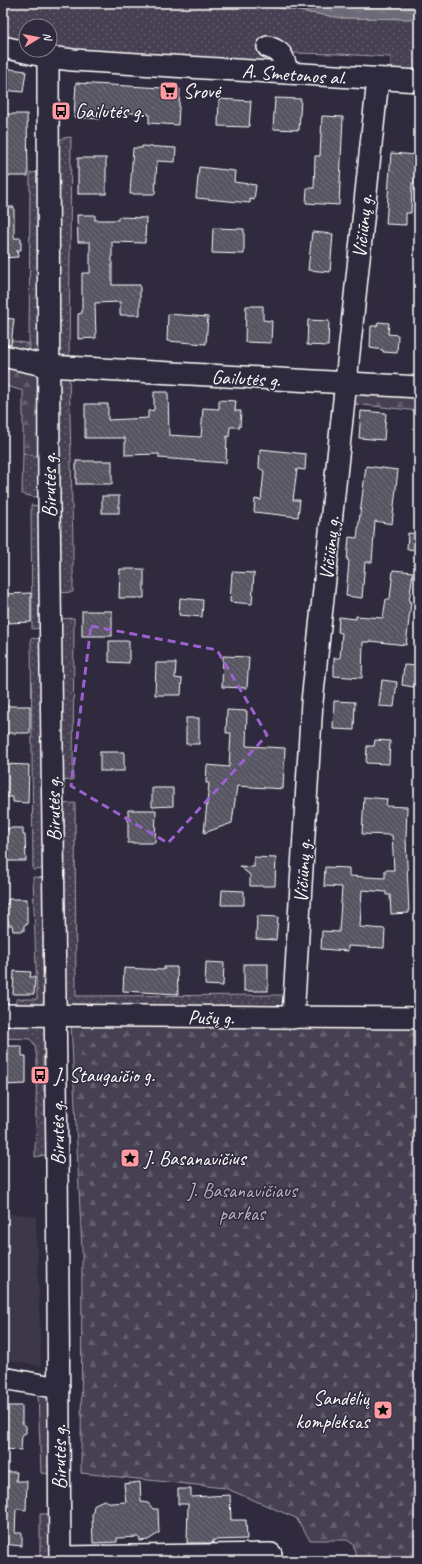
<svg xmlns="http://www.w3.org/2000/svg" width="422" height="1564" font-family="Caveat,sans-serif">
  <defs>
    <pattern id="grass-dots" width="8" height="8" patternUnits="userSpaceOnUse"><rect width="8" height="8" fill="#464152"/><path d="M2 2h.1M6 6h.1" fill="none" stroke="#625e6c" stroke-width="1.8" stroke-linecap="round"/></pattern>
    <pattern id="forest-firs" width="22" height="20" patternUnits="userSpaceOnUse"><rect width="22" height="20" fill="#464152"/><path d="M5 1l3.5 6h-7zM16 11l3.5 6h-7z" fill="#625e6c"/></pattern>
    <pattern id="water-ripples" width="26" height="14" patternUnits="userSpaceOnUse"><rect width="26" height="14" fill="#6d6a77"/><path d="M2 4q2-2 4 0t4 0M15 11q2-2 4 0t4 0" fill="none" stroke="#83808b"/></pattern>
    <pattern id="building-back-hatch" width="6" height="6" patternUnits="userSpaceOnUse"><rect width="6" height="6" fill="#595564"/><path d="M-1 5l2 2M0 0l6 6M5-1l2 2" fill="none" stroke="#726e7b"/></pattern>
  </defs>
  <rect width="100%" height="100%" fill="#2f2a3d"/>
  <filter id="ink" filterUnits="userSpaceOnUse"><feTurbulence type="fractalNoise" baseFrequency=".025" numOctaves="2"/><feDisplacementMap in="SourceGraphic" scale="8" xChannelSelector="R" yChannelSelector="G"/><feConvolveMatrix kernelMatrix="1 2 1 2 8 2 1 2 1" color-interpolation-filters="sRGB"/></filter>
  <g filter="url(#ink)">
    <path fill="#3c3749" d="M3 1213 36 1216 41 1366 3 1359Z"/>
    <g fill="url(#grass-dots)" stroke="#a2a0a8">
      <path d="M3 3H249L342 18 419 19V74L391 72V57L338 54 289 53 271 44 264 64 50 48V26H26V44L3 39Z"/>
      <path d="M71 137 69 363 59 362 56 143 63 138Z"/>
      <path d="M40 172 42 353 29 355 30 173Z"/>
      <path d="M69 372 73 545V592L57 593V374Z"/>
      <path d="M23 453 43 458 39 496 34 497 22 494Z"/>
      <path d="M31 505 40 506 45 624 40 628 32 629Z"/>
      <path d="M74 618 73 780 59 781 57 619Z"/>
      <path d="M31 638 40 639 43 869 33 870Z"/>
      <path d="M75 803 76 996 285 995 282 1008H65L59 804Z"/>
      <path d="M33 877 47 878V1006L16 1009V999H37Z"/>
      <path d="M3 1021 46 1024 49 1038 43 1059V1087L49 1110 50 1154 35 1157 37 1061 35 1045 30 1039 3 1038Z"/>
      <path d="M40 1514H52L53 1561H40Z"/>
    </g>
    <g fill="url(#forest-firs)" stroke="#a2a0a8">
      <path d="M3 339 30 344 29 355 3 350Z"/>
      <path d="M3 362 39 369 43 458 23 453V391L3 385Z"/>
      <path d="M358 393 419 396V411L354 404 355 395Z"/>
      <path d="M71 1023 419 1024V1561H357L353 1544 347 1540H310L296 1518 225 1488 81 1473 82 1251Z"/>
      <path d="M48 1393 50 1398V1474L41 1473 38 1394Z"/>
    </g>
    <path fill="url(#water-ripples)" stroke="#a7a6ad" d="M249 3H419V19L342 18Z"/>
    <g fill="url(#building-back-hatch)" stroke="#fff">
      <path d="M3 68 26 71 23 92 3 90Z"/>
      <path d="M76 83 180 89 178 125 149 123V114L100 111 99 119 74 117Z"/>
      <path d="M275 98 301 99 299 130 273 129Z"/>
      <path d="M219 99 251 101 249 127 218 126Z"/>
      <path d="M3 114H27L28 176H3Z"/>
      <path d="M322 116 343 117 339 205 306 203 307 188H314L315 156H320Z"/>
      <path d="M142 146 176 148 175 162 157 161 155 194H130L133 148H142Z"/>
      <path d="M391 153 418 155 416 183H412L411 213H406V225L386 224Z"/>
      <rect x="78" y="158" width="28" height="36"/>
      <path d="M199 167 235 171 234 182 256 185 254 200 250 199V203L196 198Z"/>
      <path d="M3 207H14V238H21V250H17L18 257 3 258Z"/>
      <path d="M77 215H95V220H118V217L146 218 145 243 112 242V285H140V315H120V302L95 303 96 338 78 339V314L82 313V273H90V242H78Z"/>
      <path d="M213 228 244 229V254L212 253Z"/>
      <path d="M312 232 333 234 330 272 308 270Z"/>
      <path d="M246 306H263V320L272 321 271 343 245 342Z"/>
      <path d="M168 314 208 317 206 344 167 341Z"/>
      <path d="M3 318 14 319 11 345 3 344Z"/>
      <path d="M308 320 329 321 328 346 307 345Z"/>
      <path d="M378 322 389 323 388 334 398 335 397 353 383 352V350L370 348 371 326H377Z"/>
      <path d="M154 392H168L169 435 201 437 203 408 219 409V400L236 401 235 411H241L240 427H230L229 437 227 436 226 463 159 458V454L125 455V438H85V404H108V420L148 418V411L154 410Z"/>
      <path d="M361 411 386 413 384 440 359 438Z"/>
      <path d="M260 449 306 454 305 470 297 469 293 500H300L298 517 254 512 255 499 261 500 264 471 259 468Z"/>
      <rect x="76" y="461" width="36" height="23"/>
      <path d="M366 466 398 470 392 524 375 521 372 562H365L362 598 346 596 349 561 347 560 349 537 357 538Z"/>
      <rect x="102" y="496" width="17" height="17"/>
      <path d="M408 533 419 534V550L407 549Z"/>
      <path d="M120 569H144V598H119Z"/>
      <path d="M393 570 413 572 409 602H411L406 645 370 641V642H363L362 678 334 676V658H340L342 633 338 632 339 617 356 619V616L383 618 386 599H390Z"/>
      <path d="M232 572 254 573 252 604 230 602Z"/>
      <path d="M31 593V622L6 623 5 594Z"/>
      <path d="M180 598 203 600 202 617 179 615Z"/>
      <rect x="82" y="611" width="30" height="25"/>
      <path d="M109 641H129V663L109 662Z"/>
      <path d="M223 656 249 657 247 688 222 687Z"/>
      <path d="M156 663H176L175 678 182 679 181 695H155Z"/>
      <path d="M404 665 419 666V688L402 685Z"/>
      <path d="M382 680 397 682 394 707 379 706Z"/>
      <path d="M334 701 355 702 354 730 333 729Z"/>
      <rect x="5" y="706" width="25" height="27"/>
      <path d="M227 710 247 711 246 746 285 748 283 789 237 786 232 823 204 833 209 783H206L207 765 229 767 231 733H226Z"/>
      <rect x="186" y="718" width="13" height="26"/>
      <path d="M375 740 390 741 389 764 366 763 367 746H374Z"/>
      <rect x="100" y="752" width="24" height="19"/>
      <path d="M3 764 29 765 28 803 13 802V797H3Z"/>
      <path d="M152 788H173V806L152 807Z"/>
      <path d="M364 797 387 799 386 806 407 807 406 839 409 913 391 914 390 895H386V892L362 890 360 927 385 929 384 948 348 946V951L321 949 322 931 339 932 342 887 324 886 325 867 349 868V876L385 878V870H394L392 835 362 834Z"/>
      <path d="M128 810H156L155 843H128Z"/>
      <path d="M7 828H23V835H25L26 861H7V844H3V831H7Z"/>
      <path d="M254 857 276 858 275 886H250V875L239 866 254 867Z"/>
      <path d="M222 890 244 891V905H221Z"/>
      <path d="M8 899H27V925H24V931H13L12 925H8V920H3V904H8Z"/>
      <path d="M257 916 278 917 276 940 256 939Z"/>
      <path d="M206 962 224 963 223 986 205 985Z"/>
      <rect x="244" y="964" width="24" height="27"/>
      <path d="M164 967H177L178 994 123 991 124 968 164 970Z"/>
      <path d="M14 971 31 972 30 977H35L34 994H13Z"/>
      <path d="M3 1046H22V1056H26V1084L3 1085Z"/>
      <path d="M3 1406H22V1423L26 1426V1433L22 1435 21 1450 3 1449Z"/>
      <path d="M3 1472H17L16 1481H27L26 1510 16 1509 15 1533H22V1546L3 1544Z"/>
      <path d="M140 1482 141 1502 148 1503 153 1509H158L159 1533 148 1540 140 1541 139 1537 117 1538V1542L93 1543 92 1515 94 1506 95 1504 104 1500 112 1503 126 1502 124 1484Z"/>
      <path d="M178 1489H191V1497L230 1495 231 1520H246L247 1539 213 1540V1543H187L188 1504H178Z"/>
    </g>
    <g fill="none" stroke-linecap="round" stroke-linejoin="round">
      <g stroke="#fff" stroke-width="24">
        <g id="minor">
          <path d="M3 47 48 57 73 60 419 81"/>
          <path d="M268 47C284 52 283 58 288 73"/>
          <path d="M48 57 49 503 57 1161 60 1561"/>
          <path d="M3 356 48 366 419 387"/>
          <path d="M3 1015 419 1018"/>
          <path d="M293 1018 312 702 378 79"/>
          <path d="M3 1378 59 1388"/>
          <path d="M60 1557 271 1554"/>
        </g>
      </g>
      <use href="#minor" stroke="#2f2a3d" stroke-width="21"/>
    </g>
  </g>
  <path fill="none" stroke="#9c61cf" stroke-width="3" stroke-dasharray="8 5" stroke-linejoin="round" d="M91 626 217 650 267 735 168 843 71 786Z"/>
  <defs>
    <g id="supermarket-square" transform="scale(1)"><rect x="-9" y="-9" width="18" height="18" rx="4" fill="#ff9aa2" stroke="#2f2a3d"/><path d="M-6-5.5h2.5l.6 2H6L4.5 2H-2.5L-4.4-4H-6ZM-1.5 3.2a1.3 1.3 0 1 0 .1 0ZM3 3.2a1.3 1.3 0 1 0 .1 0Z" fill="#111"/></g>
    <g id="bus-square" transform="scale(1)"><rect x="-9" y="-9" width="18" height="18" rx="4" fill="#ff9aa2" stroke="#2f2a3d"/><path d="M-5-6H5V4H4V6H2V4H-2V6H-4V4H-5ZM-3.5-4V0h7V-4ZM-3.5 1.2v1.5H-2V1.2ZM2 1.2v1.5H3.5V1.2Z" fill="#111"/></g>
    <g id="sight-square" transform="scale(1)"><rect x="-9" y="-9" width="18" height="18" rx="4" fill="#ff9aa2" stroke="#2f2a3d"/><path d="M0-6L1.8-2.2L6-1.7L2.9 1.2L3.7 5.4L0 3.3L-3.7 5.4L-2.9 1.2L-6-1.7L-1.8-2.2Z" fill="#111"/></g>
  </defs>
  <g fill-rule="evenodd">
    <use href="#supermarket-square" x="169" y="91"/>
    <use href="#bus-square" x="61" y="111"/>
    <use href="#bus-square" x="40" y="1075"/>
    <use href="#sight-square" x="130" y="1158"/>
    <use href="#sight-square" x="383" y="1410"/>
  </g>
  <g text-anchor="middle" stroke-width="3" stroke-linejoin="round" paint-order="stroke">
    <g font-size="20" fill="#fff" stroke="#2f2a3d">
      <text transform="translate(294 74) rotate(4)" y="7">A. Smetonos al.</text>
      <text transform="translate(362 226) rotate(-84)" y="7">Vičiūnų g.</text>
      <text transform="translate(246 378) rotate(3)" y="7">Gailutės g.</text>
      <text transform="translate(49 485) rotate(-90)" y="7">Birutės g.</text>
      <text transform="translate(329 548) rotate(-84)" y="7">Vičiūnų g.</text>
      <text transform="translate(53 809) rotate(-91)" y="7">Birutės g.</text>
      <text transform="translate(302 871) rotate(-87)" y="7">Vičiūnų g.</text>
      <text transform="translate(211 1017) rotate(1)" y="7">Pušų g.</text>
      <text transform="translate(57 1133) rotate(-91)" y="7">Birutės g.</text>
      <text transform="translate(59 1457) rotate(-90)" y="7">Birutės g.</text>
    </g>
    <g font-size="20" fill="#fff" stroke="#2f2a3d" text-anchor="start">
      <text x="183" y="98">Srovė</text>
      <text x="75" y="118">Gailutės g.</text>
      <text x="54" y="1082">J. Staugaičio g.</text>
      <text x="144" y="1165">J. Basanavičius</text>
      <text x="369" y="1405" text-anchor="end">Sandėlių<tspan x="369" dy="23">kompleksas</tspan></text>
    </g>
    <g font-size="20" fill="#b5b3ba" stroke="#2f2a3d">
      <text x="242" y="1197">J. Basanavičiaus<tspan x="242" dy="23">parkas</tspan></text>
    </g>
  </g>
  <rect width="422" height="1564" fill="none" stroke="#2f2a3d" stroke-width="16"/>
  <rect x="8" y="8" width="406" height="1548" fill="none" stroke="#fff" stroke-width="1.5" filter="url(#ink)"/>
  <g transform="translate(38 38) rotate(80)"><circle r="19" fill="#2f2a3d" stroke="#827f8b"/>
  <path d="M0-3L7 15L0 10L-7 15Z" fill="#ff9aa2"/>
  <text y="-6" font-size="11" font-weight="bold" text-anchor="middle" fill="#ffffff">N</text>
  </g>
</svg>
